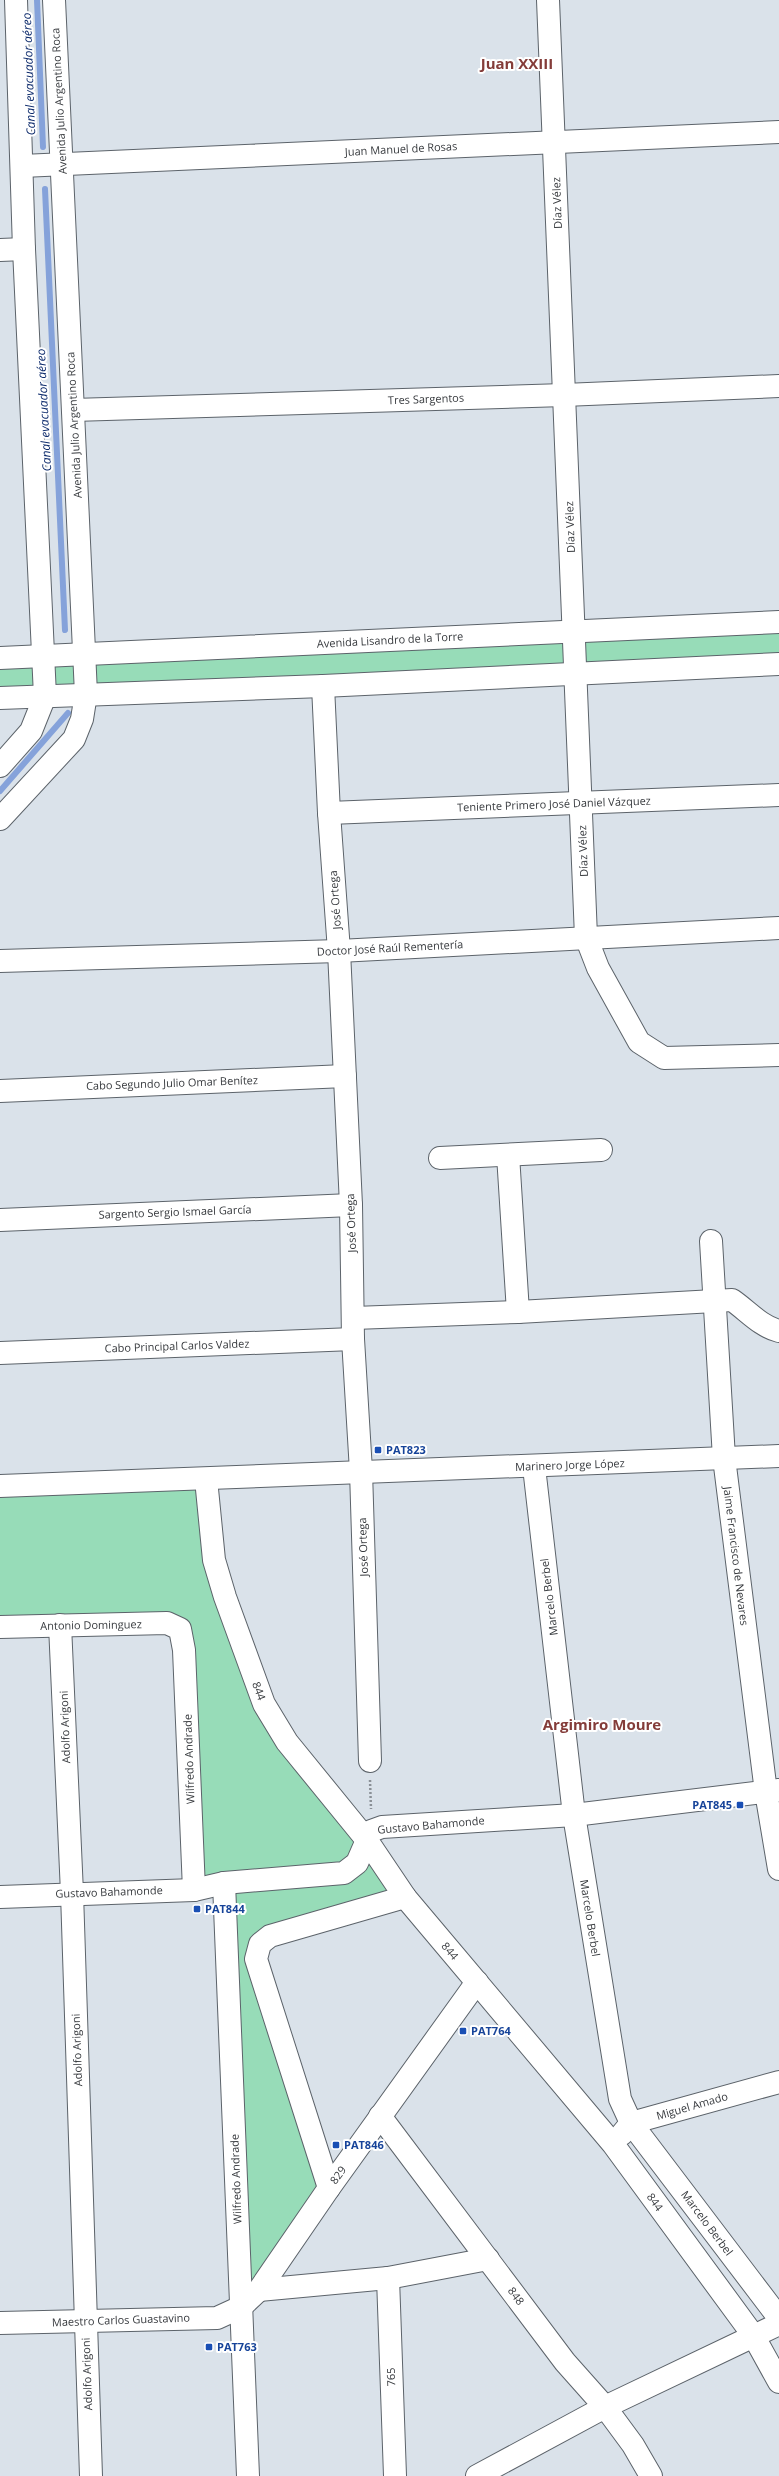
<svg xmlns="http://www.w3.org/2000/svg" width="779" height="2476" font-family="'Open Sans',sans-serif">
  <rect width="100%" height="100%" fill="#dae2ea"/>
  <g fill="#97dcb8">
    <path d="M779 622V664L0 698V658Z"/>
    <path d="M206 1479 214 1560 264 1704 405 1897 260 1944 329 2188 241 2307 224 1883 194 1890 180 1629 0 1627V1486Z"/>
  </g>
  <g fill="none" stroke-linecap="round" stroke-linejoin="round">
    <g stroke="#85a2da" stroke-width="6">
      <path d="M37 0 43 147"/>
      <path d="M45 189 65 630"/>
      <path d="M0 791 68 713"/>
    </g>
    <g stroke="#5c636a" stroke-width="24">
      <g id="street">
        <path d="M548 0 586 937 598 968 639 1042 664 1058 779 1055"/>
        <path d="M22 166 779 132"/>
        <path d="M0 250 24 249"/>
        <path d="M73 410 564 395 779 386"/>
        <path d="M323 686 329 813 339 951 351 1205 353 1339 361 1471 370 1761"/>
        <path d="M329 813 779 795"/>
        <path d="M0 961 339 951 779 928"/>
        <path d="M0 1091 345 1076"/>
        <path d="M508 1155 518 1312"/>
        <path d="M440 1158 601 1150"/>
        <path d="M0 1220 351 1205"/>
        <path d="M711 1241 724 1458 766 1792 779 1869"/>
        <path d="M354 1318 518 1312 732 1300C748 1311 760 1326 779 1331"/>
        <path d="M0 1353 353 1339"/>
        <path d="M534 1467 574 1815 620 2099 631 2123 779 2318"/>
        <path d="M206 1479 214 1560 225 1597 264 1704 287 1742 366 1839 405 1897 613 2144 753 2335 779 2382"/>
        <path d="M0 1486 779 1456"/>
        <path d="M60 1625 72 1893 91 2476"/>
        <path d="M0 1627 167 1623 180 1629 184 1650 194 1890"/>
        <path d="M224 1883 248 2476"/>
        <path d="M0 1897 194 1890 224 1883 344 1873 357 1863 371 1831 382 1827 574 1815 779 1790"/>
        <path d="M380 2116 565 2362 605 2407 633 2445 651 2476"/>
        <path d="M622 2134 631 2123 779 2082"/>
        <path d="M329 2188 256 1959 260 1944 270 1936 405 1897"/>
        <path d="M388 2278 395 2476"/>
        <path d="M259 2290 388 2278 488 2259"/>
        <path d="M0 2323 217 2318 241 2307 259 2290 329 2188 477 1982"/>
        <path d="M477 2476 605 2407 779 2324"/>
      </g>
    </g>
    <g stroke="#5c636a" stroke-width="24">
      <g id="secondary">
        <path d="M0 658 779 622"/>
        <path d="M0 698 323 686 779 664"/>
        <path d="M0 766 31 731 45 696 24 249 16 0"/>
        <path d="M0 819 74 739 82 719 86 694 54 0"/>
      </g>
    </g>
    <path stroke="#8a9096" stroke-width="2.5" stroke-dasharray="2 2" stroke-linecap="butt" d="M370 1780 371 1809"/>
    <use href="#street" stroke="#fff" stroke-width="22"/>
    <use href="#secondary" stroke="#fff" stroke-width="22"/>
  </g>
  <g fill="#1a4fb4" stroke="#fff" stroke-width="1.5">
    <rect x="374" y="1446" width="8" height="8" rx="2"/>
    <rect x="736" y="1801" width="8" height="8" rx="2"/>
    <rect x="193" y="1905" width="8" height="8" rx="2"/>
    <rect x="459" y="2027" width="8" height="8" rx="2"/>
    <rect x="332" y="2141" width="8" height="8" rx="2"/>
    <rect x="205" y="2343" width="8" height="8" rx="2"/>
  </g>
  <g text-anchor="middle" stroke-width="4" stroke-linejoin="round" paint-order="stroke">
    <g font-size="11" fill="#373a3e" stroke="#fff">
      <text transform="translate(59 101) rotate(-93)" y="4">Avenida Julio Argentino Roca</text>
      <text transform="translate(401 149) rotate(-3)" y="4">Juan Manuel de Rosas</text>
      <text transform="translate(557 203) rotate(-92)" y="4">Díaz Vélez</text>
      <text transform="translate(426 399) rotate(-2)" y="4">Tres Sargentos</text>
      <text transform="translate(74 425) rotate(-93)" y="4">Avenida Julio Argentino Roca</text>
      <text transform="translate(570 527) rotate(-92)" y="4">Díaz Vélez</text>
      <text transform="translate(390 640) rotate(-3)" y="4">Avenida Lisandro de la Torre</text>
      <text transform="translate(554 804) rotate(-2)" y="4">Teniente Primero José Daniel Vázquez</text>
      <text transform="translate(583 851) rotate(-92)" y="4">Díaz Vélez</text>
      <text transform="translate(335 900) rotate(-94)" y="4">José Ortega</text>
      <text transform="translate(390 948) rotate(-3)" y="4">Doctor José Raúl Rementería</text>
      <text transform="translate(172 1083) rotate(-2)" y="4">Cabo Segundo Julio Omar Benítez</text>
      <text transform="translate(175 1212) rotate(-2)" y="4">Sargento Sergio Ismael García</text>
      <text transform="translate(351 1223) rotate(-92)" y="4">José Ortega</text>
      <text transform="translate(177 1346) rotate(-2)" y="4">Cabo Principal Carlos Valdez</text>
      <text transform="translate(570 1465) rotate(-2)" y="4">Marinero Jorge López</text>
      <text transform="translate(363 1547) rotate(-92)" y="4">José Ortega</text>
      <text transform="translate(736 1556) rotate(83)" y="4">Jaime Francisco de Nevares</text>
      <text transform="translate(549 1597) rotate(-97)" y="4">Marcelo Berbel</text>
      <text transform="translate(91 1625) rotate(-1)" y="4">Antonio Dominguez</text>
      <text transform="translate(259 1691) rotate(70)" y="4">844</text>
      <text transform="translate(65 1727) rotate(-92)" y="4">Adolfo Arigoni</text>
      <text transform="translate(189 1759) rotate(-92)" y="4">Wilfredo Andrade</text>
      <text transform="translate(431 1825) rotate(-5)" y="4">Gustavo Bahamonde</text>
      <text transform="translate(109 1892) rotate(-2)" y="4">Gustavo Bahamonde</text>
      <text transform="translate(590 1918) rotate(81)" y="4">Marcelo Berbel</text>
      <text transform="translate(450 1951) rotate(50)" y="4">844</text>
      <text transform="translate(77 2050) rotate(-92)" y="4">Adolfo Arigoni</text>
      <text transform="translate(692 2106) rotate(-16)" y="4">Miguel Amado</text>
      <text transform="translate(338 2175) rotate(-54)" y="4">829</text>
      <text transform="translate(236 2179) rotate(-92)" y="4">Wilfredo Andrade</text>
      <text transform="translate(655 2202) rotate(54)" y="4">844</text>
      <text transform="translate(707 2223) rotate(53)" y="4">Marcelo Berbel</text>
      <text transform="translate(516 2296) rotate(53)" y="4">848</text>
      <text transform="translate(121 2320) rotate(-2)" y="4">Maestro Carlos Guastavino</text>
      <text transform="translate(87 2374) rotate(-92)" y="4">Adolfo Arigoni</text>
      <text transform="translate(391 2377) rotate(-92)" y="4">765</text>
    </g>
    <g font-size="11" font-weight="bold" fill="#164399" stroke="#fff" text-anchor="start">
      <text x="386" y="1454">PAT823</text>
      <text x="732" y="1809" text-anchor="end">PAT845</text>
      <text x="205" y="1913">PAT844</text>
      <text x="471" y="2035">PAT764</text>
      <text x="344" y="2149">PAT846</text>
      <text x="217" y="2351">PAT763</text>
    </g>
    <g font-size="12" font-style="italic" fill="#0d2b6c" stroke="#fff">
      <text transform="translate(29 74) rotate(-92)" y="4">Canal evacuador aéreo</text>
      <text transform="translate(44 410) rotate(-93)" y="4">Canal evacuador aéreo</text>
    </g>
    <g font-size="15" font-weight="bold" fill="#843c39" stroke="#fff">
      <text x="517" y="69">Juan XXIII</text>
      <text x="602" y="1730">Argimiro Moure</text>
    </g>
  </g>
</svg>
